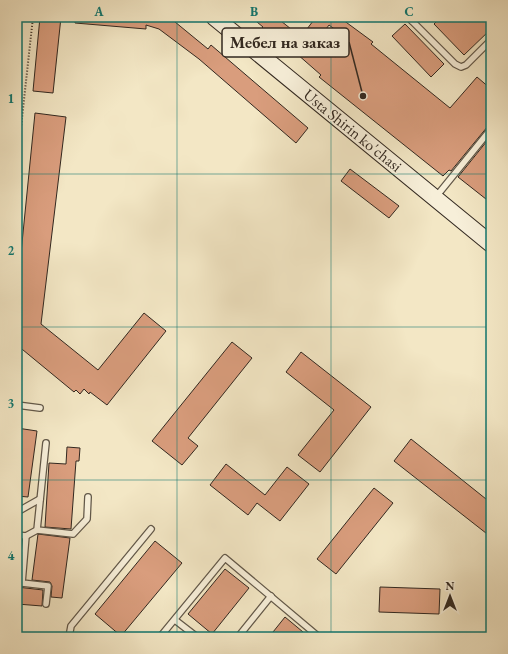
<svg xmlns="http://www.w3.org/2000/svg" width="508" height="654" font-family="'EB Garamond',serif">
  <rect width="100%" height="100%" fill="#f3e7c5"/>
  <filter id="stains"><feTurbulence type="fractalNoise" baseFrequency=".005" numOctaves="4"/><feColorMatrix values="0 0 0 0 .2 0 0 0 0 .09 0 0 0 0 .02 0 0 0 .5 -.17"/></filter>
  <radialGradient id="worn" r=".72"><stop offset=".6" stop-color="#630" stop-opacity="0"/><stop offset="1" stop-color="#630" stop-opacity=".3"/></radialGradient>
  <g fill="#d99d7d" stroke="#322820" fill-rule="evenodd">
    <path d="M40 17H61L53 93 33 91Z"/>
    <path d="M75 17H169L208 49 211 45 308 128 296 143 199 59 159 29 146 25V29L75 23Z"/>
    <path d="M251 17H276L301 37 316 17H339L373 42 371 44 450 108 477 77 491 89V125L488 126 451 171 449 170 443 176 319 77 321 75 297 54 296 56 261 29 263 27ZM329 25 349 40 336 57 317 41Z"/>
    <path d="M441 17H491V29L464 55 434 24Z"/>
    <path d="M405 24 444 64 431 77 392 36Z"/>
    <path d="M35 113 66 117 41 324 98 370 144 313 166 331 107 405 90 392 89 394 84 389 80 394 76 390 74 392 17 345V293Z"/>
    <path d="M491 136V203L458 177Z"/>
    <path d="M350 169 399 206 389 218 341 181Z"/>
    <path d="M232 342 252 358 188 438 198 446 182 465 152 441Z"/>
    <path d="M301 352 371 407 320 472 298 455 334 410 286 372Z"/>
    <path d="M17 428 37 431 28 497 17 496Z"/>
    <path d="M411 439 491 503V537L394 461Z"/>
    <path d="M67 447 80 448 79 461H76L71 529 45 527 49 463 66 464Z"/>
    <path d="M226 464 265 495 287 467 309 484 280 521 257 503 248 515 210 485Z"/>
    <path d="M374 488 393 503 336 574 317 559Z"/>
    <path d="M38 534 70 538 62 598 51 597 52 586 50 582 32 580Z"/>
    <path d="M155 541 182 563 121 636 95 614Z"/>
    <path d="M225 569 249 588 212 634 188 614Z"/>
    <path d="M17 587 43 590 42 606 17 604Z"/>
    <path d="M380 587 440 589 439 614 379 612Z"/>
    <path d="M285 617 309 637H269Z"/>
  </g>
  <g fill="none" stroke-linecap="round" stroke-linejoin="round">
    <g stroke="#625849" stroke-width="8">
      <g id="lane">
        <path d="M408 17 412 21 417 17"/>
        <path d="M412 21 455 64 461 67 466 65 491 40"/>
        <path d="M435 198 491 129"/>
        <path d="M17 405 40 408"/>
        <path d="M17 512 40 499"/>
        <path d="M37 530 73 534 87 519 88 497"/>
        <path d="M17 535 26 536 22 583 48 586 46 604"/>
        <path d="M26 536 37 530 46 443"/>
        <path d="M175 620 197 637"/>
        <path d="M69 637 71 626 151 529"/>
        <path d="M160 637 225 558 319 637"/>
        <path d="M238 637 271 596"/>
      </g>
    </g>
    <g stroke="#322820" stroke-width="18">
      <path id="secondary" d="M214 17 491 244"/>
    </g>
    <path stroke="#322820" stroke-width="2" stroke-dasharray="1 2" stroke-linecap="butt" d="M17 164 33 17"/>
    <use href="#lane" stroke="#f7efd9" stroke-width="5.5"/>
    <use href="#secondary" stroke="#f7efd9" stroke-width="16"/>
  </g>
  <path fill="none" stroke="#0f766e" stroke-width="1" stroke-opacity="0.55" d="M177 17V637M331 17V637M17 174H491M17 327H491M17 480H491"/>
  <g text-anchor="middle" stroke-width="3" stroke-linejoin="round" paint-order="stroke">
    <g font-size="16" fill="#322820" stroke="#f7efd9">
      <text transform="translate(353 130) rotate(39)" y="6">Usta Shirin ko'chasi</text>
    </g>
  </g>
  <path fill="none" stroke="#322820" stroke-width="1.5" d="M363 96L349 42"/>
  <circle fill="#322820" stroke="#f7efd9" stroke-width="1.5" cx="363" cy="96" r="4"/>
  <rect fill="#f7efd9" stroke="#322820" stroke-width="1.5" x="222" y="28" width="127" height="29" rx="4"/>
  <g font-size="17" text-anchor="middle" font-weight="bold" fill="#322820">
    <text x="285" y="48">Мебел на заказ</text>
  </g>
  <rect width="508" height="654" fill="none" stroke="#f3e7c5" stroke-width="44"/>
  <g transform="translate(450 596)" stroke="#f7efd9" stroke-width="3" paint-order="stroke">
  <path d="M0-3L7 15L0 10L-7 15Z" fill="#322820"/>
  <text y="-6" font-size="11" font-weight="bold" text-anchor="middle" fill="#322820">N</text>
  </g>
  <rect x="22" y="22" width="464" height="610" fill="none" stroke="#0f766e" stroke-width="1.5"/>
  <g font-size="13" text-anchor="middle" font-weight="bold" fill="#0f766e">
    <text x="99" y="16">A</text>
    <text x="254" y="16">B</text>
    <text x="409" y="16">C</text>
    <text x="11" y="103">1</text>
    <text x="11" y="255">2</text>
    <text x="11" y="408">3</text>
    <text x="11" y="560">4</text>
  </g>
  <rect width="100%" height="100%" filter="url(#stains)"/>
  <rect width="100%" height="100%" fill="url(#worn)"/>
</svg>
